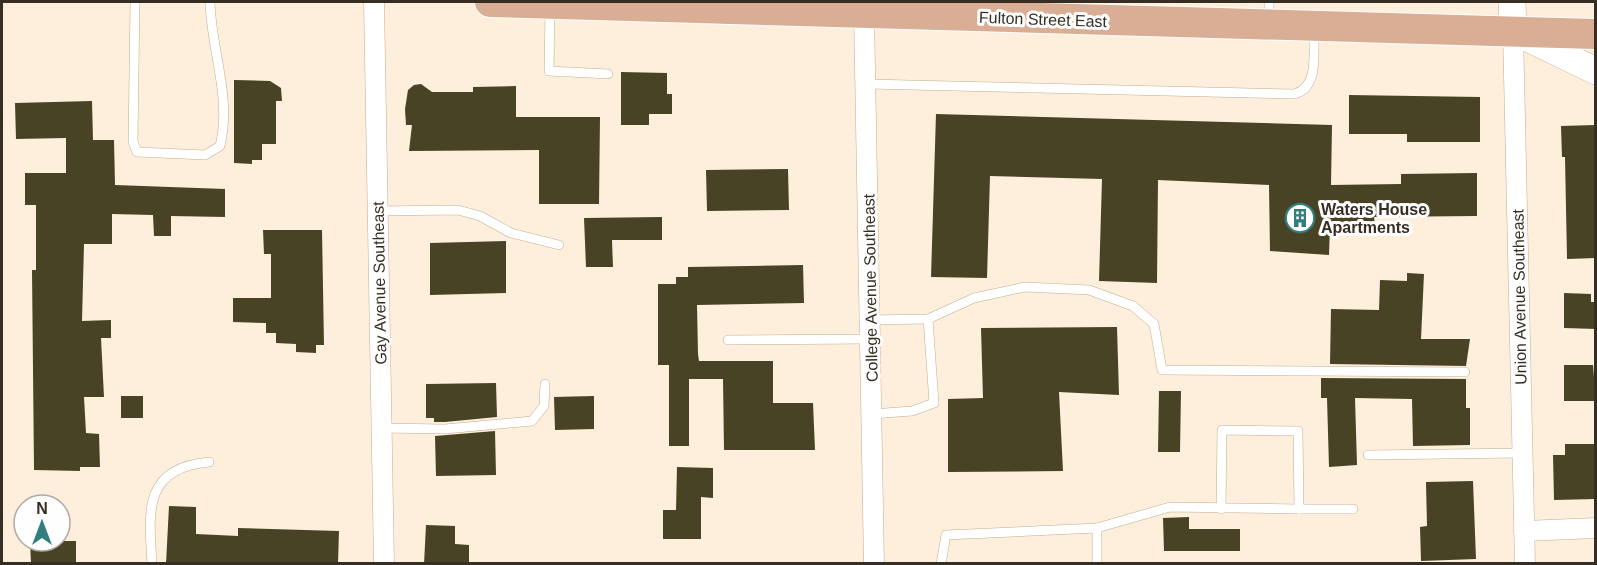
<svg xmlns="http://www.w3.org/2000/svg" width="1597" height="565" font-family="Arial,sans-serif">
  <rect width="100%" height="100%" fill="#fdefdc"/>
  <g fill="#484324">
    <path d="M621 72 667 73V94H672V114H649V125H621Z"/>
    <path d="M234 80 270 81 281 88 282 101H276V144H262V160H252V164L234 163Z"/>
    <path d="M421 84 432 92H473V87L516 86V117H600L599 204H539V150L409 151 412 125H406L405 109 408 90 414 85Z"/>
    <path d="M1349 95 1480 97V142H1407V134H1349Z"/>
    <path d="M92 101 93 140H114L115 185 225 189V217L171 216V236H154L153 215 112 214V244H84L82 321 111 320V338H101L104 397H84L86 433 99 434 100 467H80V471L34 470 32 270H36V205H25V173H66V138L16 139 15 103Z"/>
    <path d="M936 114 1332 125 1331 185 1401 184V174L1477 173V216L1374 217 1375 225H1330L1329 255 1270 251 1269 185 1158 180 1157 283 1099 281 1102 179 990 176 987 278 931 277Z"/>
    <path d="M1596 125V258L1567 259 1565 157H1562L1561 126Z"/>
    <path d="M788 169 789 210 707 211 706 170Z"/>
    <path d="M662 217V240H612L613 267H586L584 218Z"/>
    <path d="M263 230H322L324 345H316V353L296 352V344L276 343V333H266V323L233 322V298H271V254H264Z"/>
    <path d="M506 241V293L430 295V243Z"/>
    <path d="M803 265 804 303 697 305 698 354 699 361H773V403H813L815 450H724L723 379H689V446H669V365H658V284H676V277H688V267Z"/>
    <path d="M1407 273 1424 274 1421 339H1470L1466 366 1330 364 1331 309 1379 310 1380 280 1407 281Z"/>
    <path d="M1564 293 1591 294V302H1596V329L1564 328Z"/>
    <path d="M1117 327 1119 395 1059 392 1063 471 948 472V399L983 398 981 328Z"/>
    <path d="M1564 365H1593L1596 401H1564Z"/>
    <path d="M1321 378 1466 379V408H1470V445L1413 446 1412 399 1355 398 1357 465 1329 467 1327 398H1321Z"/>
    <path d="M496 383 497 417 445 422H434V418H426V384Z"/>
    <path d="M1159 391H1181L1180 452H1158Z"/>
    <rect x="121" y="396" width="22" height="22"/>
    <path d="M594 396V429L555 430 554 397Z"/>
    <path d="M495 431 496 475 436 476 435 436Z"/>
    <path d="M1565 444H1596V499L1554 500 1553 455H1565Z"/>
    <path d="M677 467 713 468V498L701 497V539H663V510H676Z"/>
    <path d="M1473 481 1476 559 1421 561 1420 527 1427 526 1426 482Z"/>
    <path d="M169 506 196 507V534L238 536V528L339 531 338 564H166Z"/>
    <path d="M1189 517V529H1240V551H1164L1163 518Z"/>
    <path d="M426 525 455 526V544L469 545V564H424Z"/>
    <path d="M30 541H76V564H31Z"/>
  </g>
  <g fill="none" stroke-linecap="round" stroke-linejoin="round">
    <g stroke="#c2ad8f" stroke-width="10">
      <g id="lane">
        <path d="M135 2 133 142 137 152 205 155 220 146C232 98 211 49 210 2"/>
        <path d="M550 9 549 71 608 74"/>
        <path d="M1269 20V2"/>
        <path d="M867 84 1294 94C1320 88 1313 50 1314 30"/>
        <path d="M377 211 458 210 480 216 511 233 559 245"/>
        <path d="M870 320 928 319 974 298 1025 287 1089 290 1133 306 1154 324 1162 370 1465 372"/>
        <path d="M728 340 871 339"/>
        <path d="M872 414 912 411 934 403 928 319"/>
        <path d="M382 428 445 429 532 421 544 406 545 384"/>
        <path d="M1368 455 1522 453"/>
        <path d="M1299 509H1353"/>
        <path d="M1097 528V564"/>
        <path d="M152 564C149 513 142 468 209 462"/>
        <path d="M941 564 946 535 1097 528 1170 507 1299 509 1298 431 1222 430 1221 509"/>
      </g>
    </g>
    <g stroke="#c2ad8f" stroke-width="21">
      <g id="street">
        <path d="M374 2 384 564"/>
        <path d="M864 13 874 564"/>
        <path d="M1513 31 1525 564"/>
        <path d="M1524 531 1596 528"/>
      </g>
    </g>
    <g stroke="#c2ad8f" stroke-width="28">
      <path id="secondary" d="M1512 2 1513 31 1596 71"/>
    </g>
    <g stroke="#fff" stroke-width="32">
      <path id="primary" d="M490 2 1596 34"/>
    </g>
    <use href="#lane" stroke="#fff" stroke-width="9"/>
    <use href="#street" stroke="#fff" stroke-width="20"/>
    <use href="#secondary" stroke="#fff" stroke-width="27"/>
    <use href="#primary" stroke="#d9ae94" stroke-width="30"/>
  </g>
  <defs>
    <g id="building-ring" transform="scale(1.5)"><circle r="9.5" fill="#fefefe" stroke="#347d7e" stroke-width="1.5"/><path d="M-4-6H4V6H1V3H-1V6H-4ZM-2.5-4.3h1.7v1.8h-1.7ZM.8-4.3h1.7v1.8H.8ZM-2.5-1h1.7V.8h-1.7ZM.8-1h1.7V.8H.8Z" fill="#347d7e"/></g>
  </defs>
  <g fill-rule="evenodd">
    <use href="#building-ring" x="1300" y="218"/>
  </g>
  <g text-anchor="middle" stroke-width="6" stroke-linejoin="round" paint-order="stroke">
    <g font-size="16" fill="#362e22" stroke="#fefefe">
      <text transform="translate(1043 19) rotate(2)" y="6">Fulton Street East</text>
      <text transform="translate(379 283) rotate(-91)" y="6">Gay Avenue Southeast</text>
      <text transform="translate(870 288) rotate(-91)" y="6">College Avenue Southeast</text>
      <text transform="translate(1519 297) rotate(-91)" y="6">Union Avenue Southeast</text>
    </g>
    <g font-size="16" font-weight="bold" fill="#362e22" stroke="#fefefe" text-anchor="start">
      <text x="1321" y="215">Waters House<tspan x="1321" dy="18">Apartments</tspan></text>
    </g>
  </g>
  <rect width="1597" height="565" fill="none" stroke="#362e22" stroke-width="6"/>
  <g transform="translate(42 523)"><circle r="28" fill="#fefefe" stroke="#aeaba6" stroke-width="1.5"/>
  <path d="M0-4.5L10 22L0 15L-10 22Z" fill="#347d7e"/>
  <text y="-9" font-size="16" font-weight="bold" text-anchor="middle" fill="#362e22">N</text>
  </g>
</svg>
